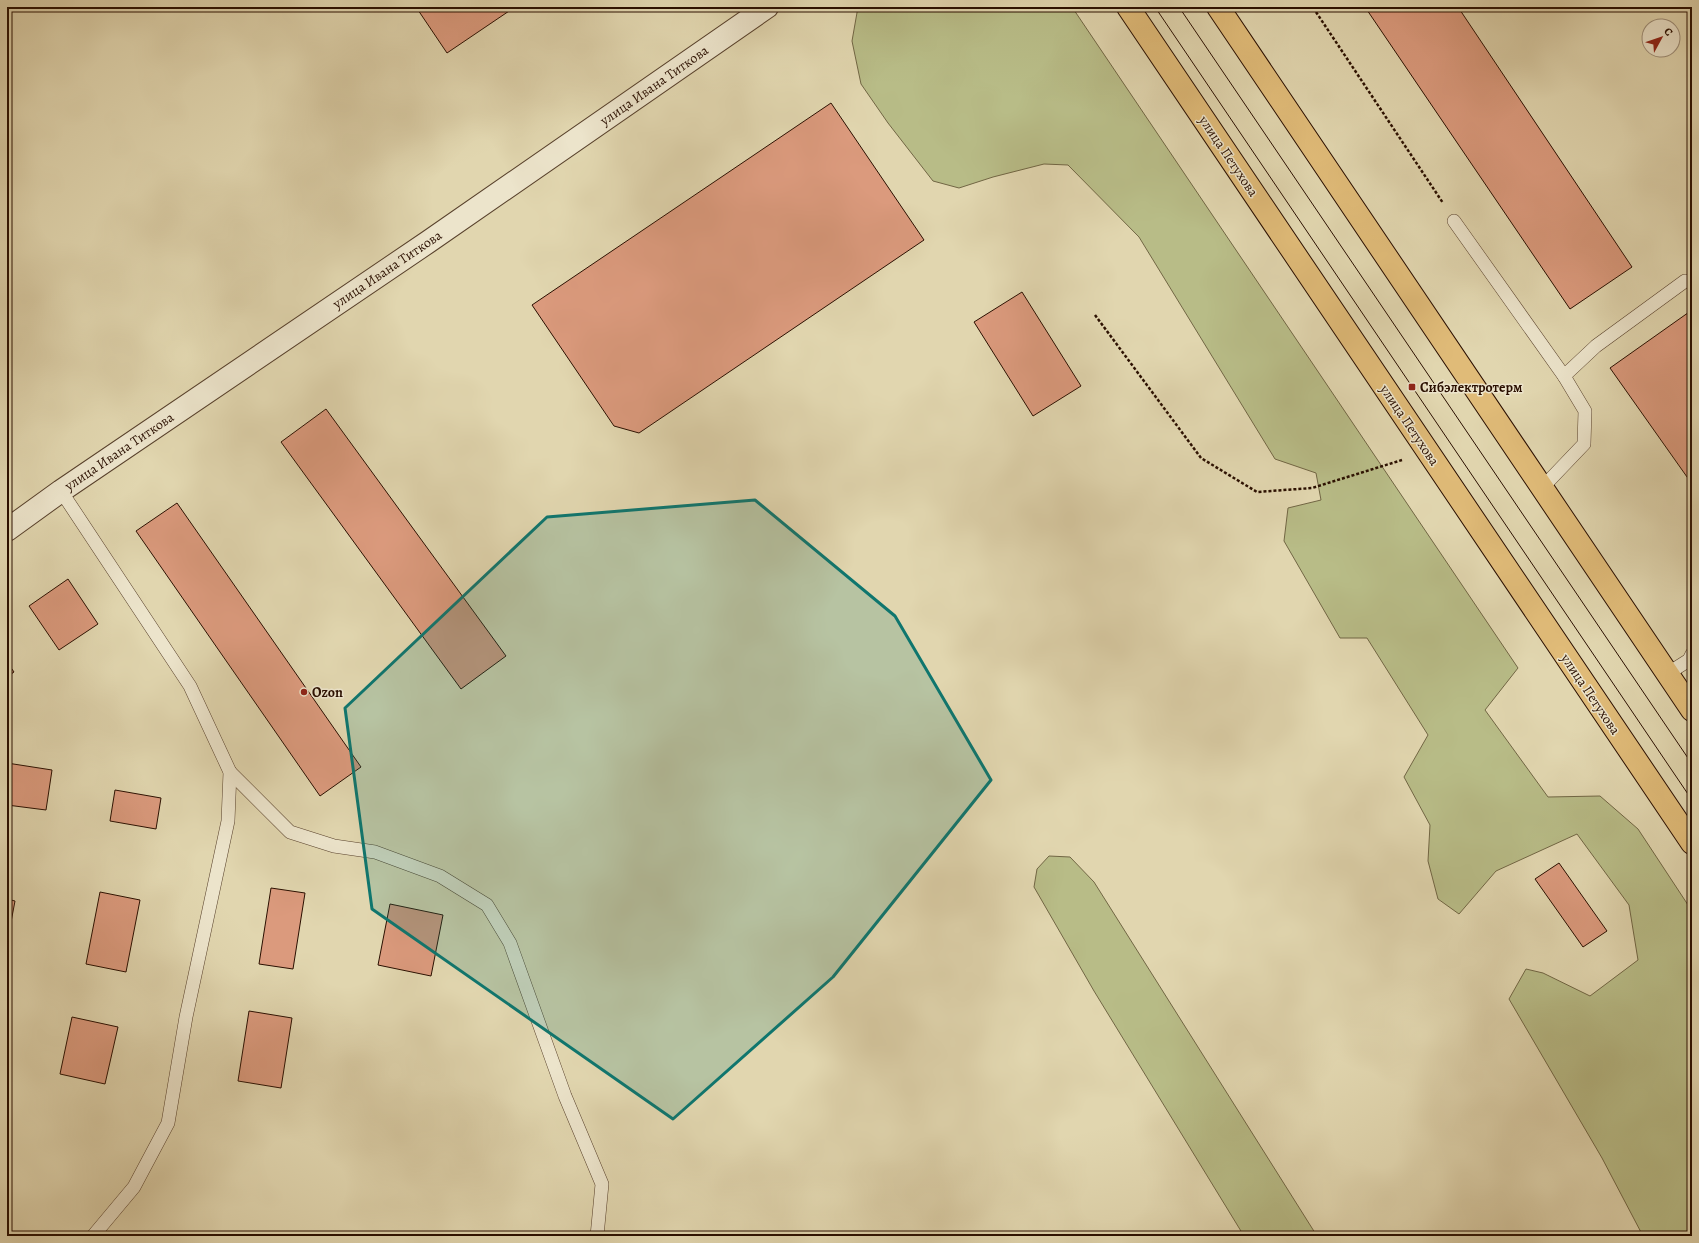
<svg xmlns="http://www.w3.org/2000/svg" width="1699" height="1243" font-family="Alegreya,serif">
  <rect width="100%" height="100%" fill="#e1d6af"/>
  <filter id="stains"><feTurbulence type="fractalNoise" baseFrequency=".005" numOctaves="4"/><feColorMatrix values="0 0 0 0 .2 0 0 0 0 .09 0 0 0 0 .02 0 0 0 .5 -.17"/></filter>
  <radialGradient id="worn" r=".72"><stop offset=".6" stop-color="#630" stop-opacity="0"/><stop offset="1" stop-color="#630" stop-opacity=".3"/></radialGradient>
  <g fill="#b8bc87" stroke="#716644">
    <path d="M858 7H1072L1518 668 1485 710 1548 797 1600 796 1638 829 1692 911V1236H1643L1602 1158 1509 999 1526 969 1543 973 1590 996 1638 960 1629 905 1577 834 1496 871 1459 914 1438 899 1428 861 1430 825 1404 777 1428 735 1367 638H1340L1284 541 1288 508 1321 500 1316 473 1275 459 1139 237 1068 165 1044 164 993 177 959 188 933 181 888 123 861 84 852 41Z"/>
    <path d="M1049 856 1070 857 1094 882 1317 1236H1244L1094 991 1034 887 1037 869Z"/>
  </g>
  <g fill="#db9a7d" stroke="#2a0f00">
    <path d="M416 7H515L447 53Z"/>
    <path d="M1365 7H1458L1632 267 1570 309Z"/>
    <path d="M831 103 924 240 639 433 614 426 532 305Z"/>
    <path d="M1022 292 1081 386 1033 416 974 322Z"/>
    <path d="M1692 310V484L1610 368Z"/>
    <path d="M326 409 506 656 461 689 281 442Z"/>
    <path d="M177 503 361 767 320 796 136 531Z"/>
    <path d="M68 579 98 624 59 650 29 606Z"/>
    <path d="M7 662 14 672 7 677Z"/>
    <path d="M7 763 52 770 46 810 7 805Z"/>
    <path d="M115 790 161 798 156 829 110 821Z"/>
    <path d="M1559 863 1607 931 1583 947 1535 879Z"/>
    <path d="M271 888 305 893 293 969 259 964Z"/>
    <path d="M100 892 140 900 126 972 86 964Z"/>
    <path d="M7 899 15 901 7 943Z"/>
    <path d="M390 904 443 915 431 976 378 965Z"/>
    <path d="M249 1011 292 1018 281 1088 238 1081Z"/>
    <path d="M72 1017 118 1027 105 1084 60 1074Z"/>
  </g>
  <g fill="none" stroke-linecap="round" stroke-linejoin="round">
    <g stroke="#58412c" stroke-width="14">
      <g id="service">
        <path d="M1454 221 1564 376 1585 411 1584 444 1542 488"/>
        <path d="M1564 376 1596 346 1685 281"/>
        <path d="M61 491 190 686 230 772 228 821 186 1017 168 1123 134 1187 93 1236"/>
        <path d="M1667 674 1689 660 1692 654"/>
        <path d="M230 772 290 832 334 846 375 852 440 876 487 905 510 943 565 1096 602 1184 597 1236"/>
      </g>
    </g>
    <g stroke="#58412c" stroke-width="24">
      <path id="minor" d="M7 530 61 491 428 242 767 7"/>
    </g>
    <g stroke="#2a0f00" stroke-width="24">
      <g id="trunk">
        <path d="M1128 7 1692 843"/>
        <path d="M1218 7 1692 710"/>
      </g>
    </g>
    <g stroke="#2a0f00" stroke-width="2.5" stroke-dasharray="3 2" stroke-linecap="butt">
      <path d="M1316 12 1443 203"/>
      <path d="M1095 315 1201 458 1257 492 1312 488 1402 460"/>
    </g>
    <use href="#service" stroke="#ece4cb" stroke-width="13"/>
    <use href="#minor" stroke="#ece4cb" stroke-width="22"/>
    <use href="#trunk" stroke="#e0bb78" stroke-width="22"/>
    <g stroke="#2a0f00" stroke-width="1">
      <path d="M1155 7 1692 800"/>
      <path d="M1179 7 1692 764"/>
    </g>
  </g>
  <path fill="#0f766e" fill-opacity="0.2" stroke="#0f766e" stroke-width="3" stroke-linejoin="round" d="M755 500 895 616 991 780 833 977 673 1119 372 909 345 708 547 517Z"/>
  <g fill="#8f2418" stroke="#ece4cb" stroke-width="1.5">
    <rect x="1408" y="383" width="8" height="8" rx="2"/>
    <circle cx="304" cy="692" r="4"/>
  </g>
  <g text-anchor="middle" stroke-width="3" stroke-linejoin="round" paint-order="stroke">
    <g font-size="14" fill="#2a0f00" stroke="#ece4cb">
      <text transform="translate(654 85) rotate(-35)" y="5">улица Ивана Титкова</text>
      <text transform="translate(1229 156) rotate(56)" y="5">улица Петухова</text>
      <text transform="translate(387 269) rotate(-34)" y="5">улица Ивана Титкова</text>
      <text transform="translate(1410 425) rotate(56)" y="5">улица Петухова</text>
      <text transform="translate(119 451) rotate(-34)" y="5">улица Ивана Титкова</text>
      <text transform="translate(1591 694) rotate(56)" y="5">улица Петухова</text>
    </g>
    <g font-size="14" font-weight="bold" fill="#2a0f00" stroke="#ece4cb" text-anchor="start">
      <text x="1420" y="392">Сибэлектротерм</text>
      <text x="312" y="697">Ozon</text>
    </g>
  </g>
  <rect width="1699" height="1243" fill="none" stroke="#e1d6af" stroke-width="24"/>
  <rect x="8" y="8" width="1683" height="1227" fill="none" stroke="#2a0f00" stroke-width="2"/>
  <rect x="12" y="12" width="1675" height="1219" fill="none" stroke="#2a0f00"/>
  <g transform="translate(1661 38) rotate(50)"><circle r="19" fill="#ece4cb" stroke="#9e8f7a"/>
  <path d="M0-3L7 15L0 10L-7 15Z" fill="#8f2418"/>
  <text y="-6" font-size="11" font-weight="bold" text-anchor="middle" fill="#2a0f00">С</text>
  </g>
  <rect width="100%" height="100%" filter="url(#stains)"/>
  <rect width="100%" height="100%" fill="url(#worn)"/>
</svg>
